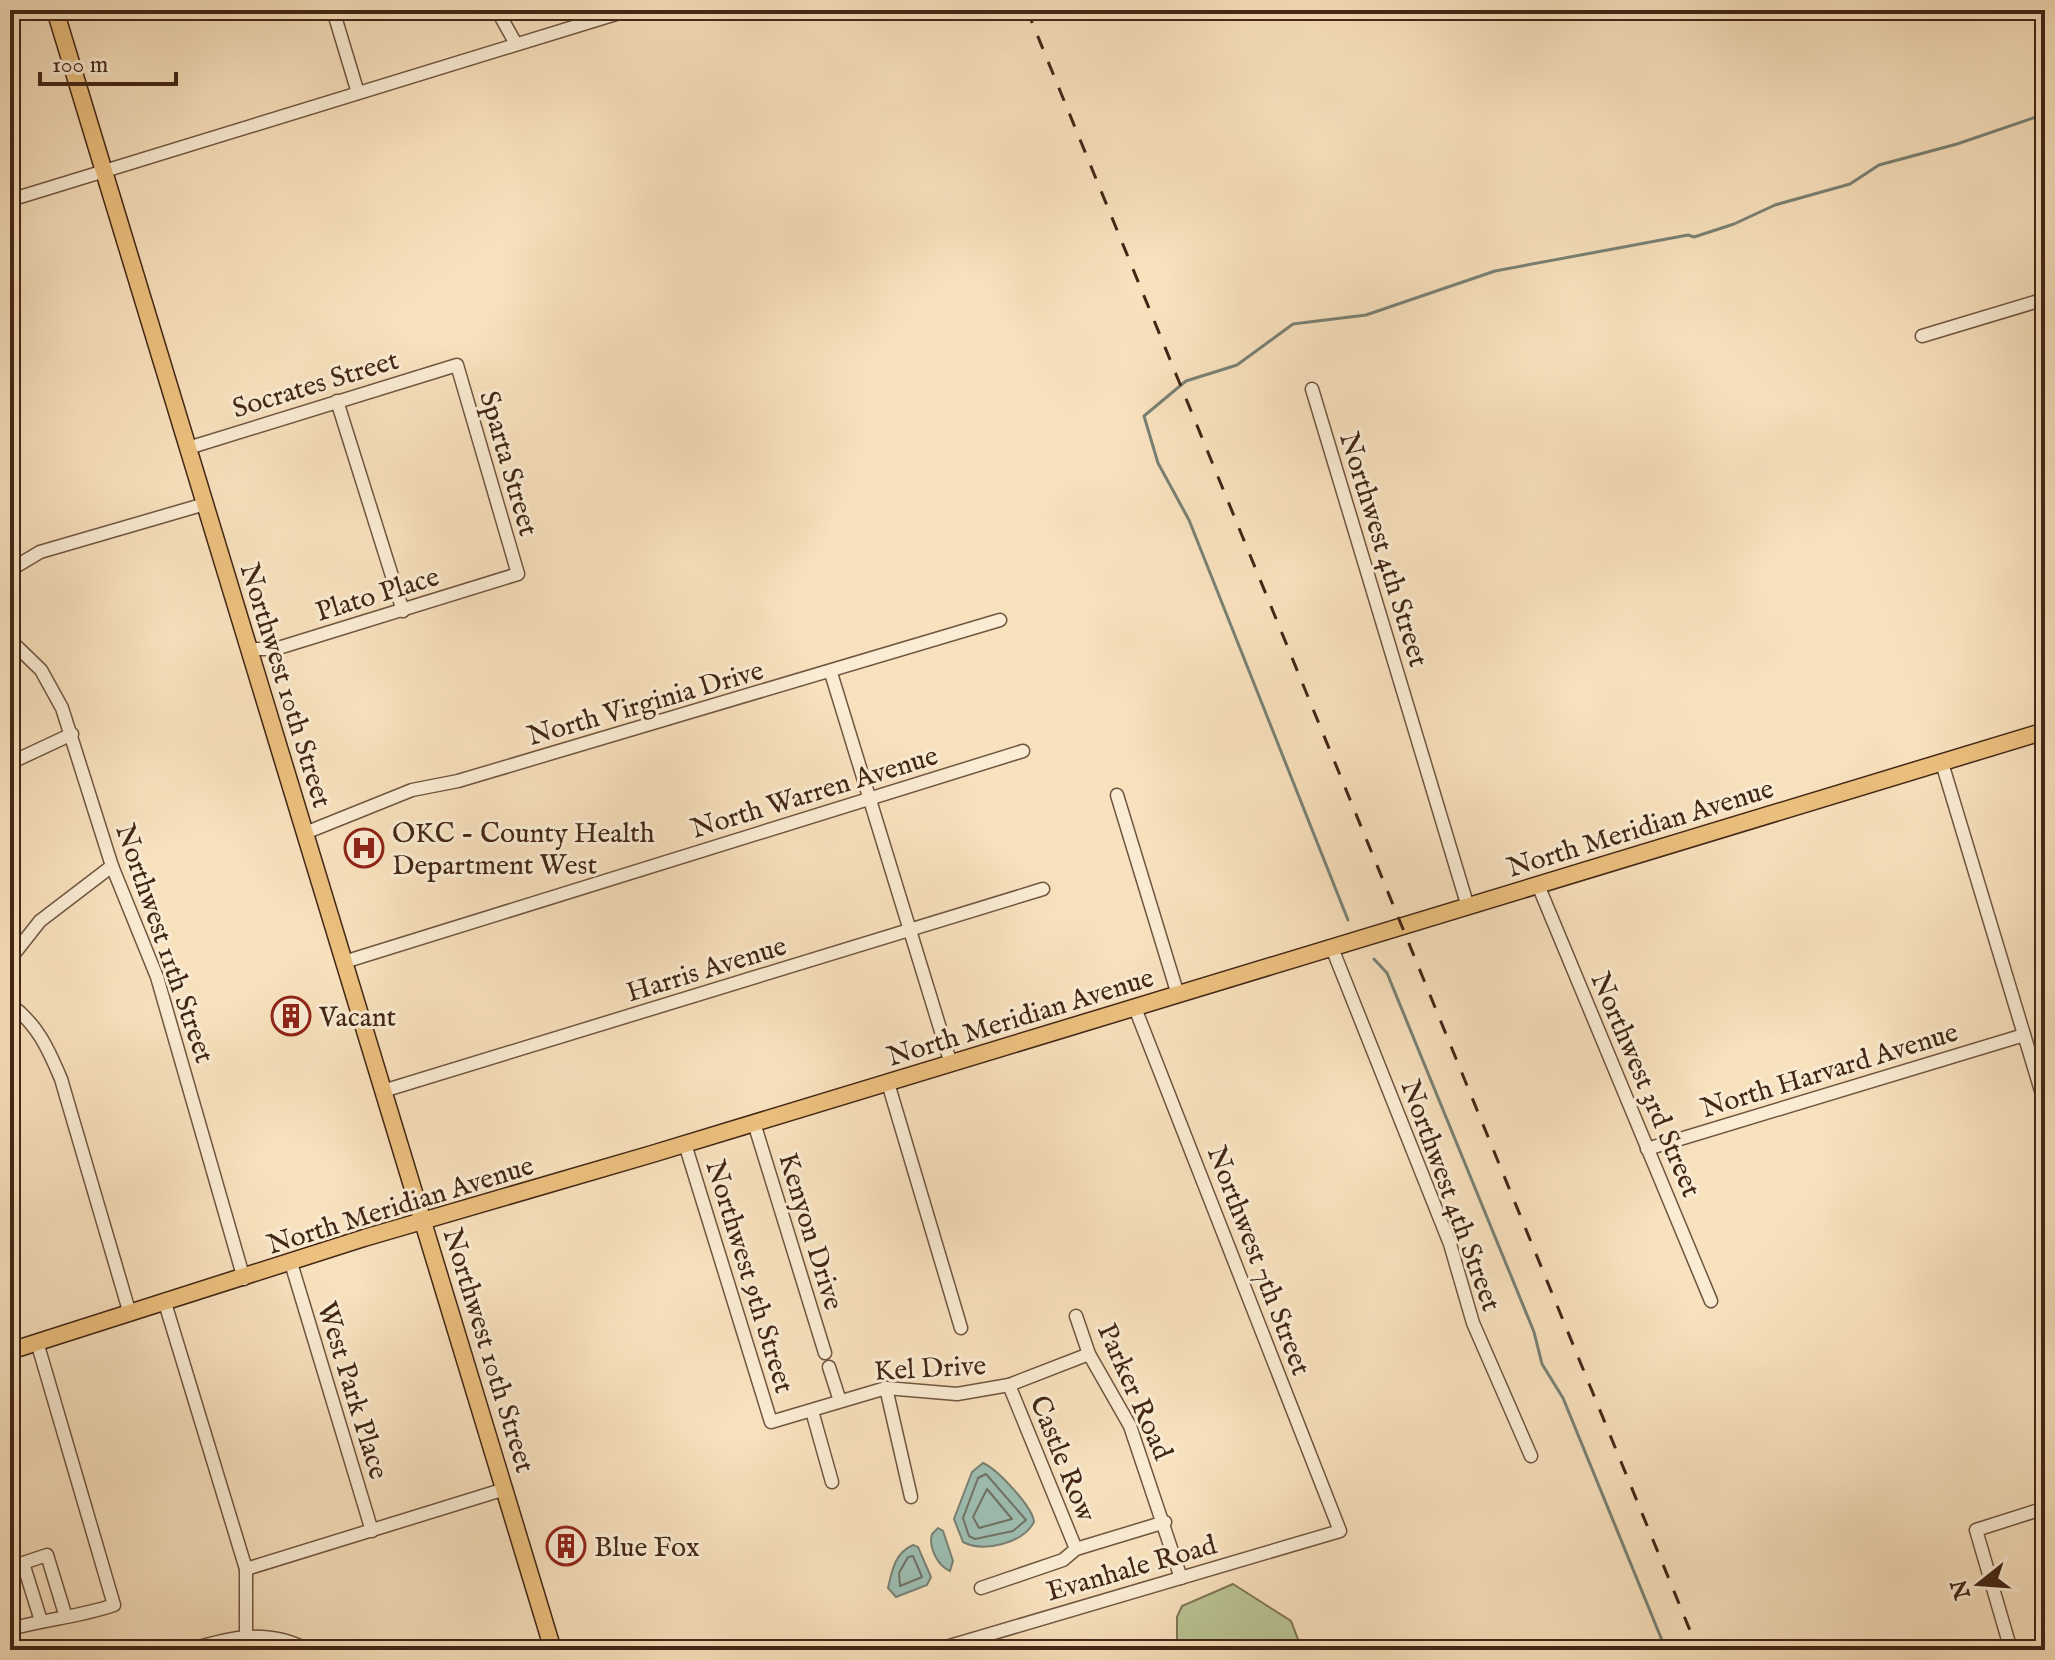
<svg xmlns="http://www.w3.org/2000/svg" width="2055" height="1660" font-family="'IM FELL English',serif">
  <rect width="100%" height="100%" fill="#f8e1bd"/>
  <filter id="stains"><feTurbulence type="fractalNoise" baseFrequency=".0025" numOctaves="4"/><feColorMatrix values="0 0 0 0 .2 0 0 0 0 .09 0 0 0 0 .02 0 0 0 .5 -.17"/></filter>
  <radialGradient id="worn" r=".72"><stop offset=".6" stop-color="#630" stop-opacity="0"/><stop offset="1" stop-color="#630" stop-opacity=".3"/></radialGradient>
  <path fill="#bac393" stroke="#7e7454" stroke-width="2" d="M1233 1584 1291 1621 1302 1650H1177V1617L1182 1606Z"/>
  <g fill="#9dbeb2" stroke="#798174" stroke-width="2">
    <path d="M983 1463C997 1469 1033 1507 1034 1522 1023 1543 984 1553 963 1542L954 1519 972 1472Z"/>
    <path d="M938 1528 943 1531 953 1561 950 1571C938 1566 928 1547 932 1534Z"/>
    <path d="M913 1545 918 1547 931 1577 927 1585 896 1597 888 1588C892 1570 895 1553 913 1545Z"/>
  </g>
  <g fill="none" stroke-linecap="round" stroke-linejoin="round">
    <g stroke="#707264" stroke-width="2">
      <path d="M986 1474 1026 1520 1013 1531 975 1539 969 1536 963 1518 978 1478Z"/>
      <path d="M987 1489 1012 1519 979 1528 973 1517Z"/>
      <path d="M913 1556 922 1577 900 1586 899 1573 908 1557Z"/>
    </g>
    <g stroke="#798174" stroke-width="3">
      <path d="M1348 920 1189 520 1158 463 1144 416 1186 381 1237 365 1293 324 1366 315 1495 271 1688 235 1694 237 1734 224 1775 205 1850 184 1879 165 1957 144 2045 114"/>
      <path d="M1374 959 1387 973 1534 1332 1542 1364 1563 1398 1666 1650"/>
    </g>
    <g stroke="#705540" stroke-width="15">
      <g id="minor">
        <path d="M333 10 358 93"/>
        <path d="M497 10 516 44"/>
        <path d="M10 200 629 10"/>
        <path d="M1922 336 2045 299"/>
        <path d="M1312 389 1468 907"/>
        <path d="M337 401 403 611"/>
        <path d="M188 448 457 365 518 574 275 649H249"/>
        <path d="M10 570 40 552 205 504"/>
        <path d="M10 640 41 670 62 708 112 866 157 977 244 1279"/>
        <path d="M831 673 951 1064"/>
        <path d="M10 763 72 734"/>
        <path d="M1942 763 2045 1104"/>
        <path d="M1117 795 1178 995"/>
        <path d="M305 833 412 790 458 781 1000 620"/>
        <path d="M1538 885 1711 1301"/>
        <path d="M1332 948 1450 1244 1473 1323 1531 1456"/>
        <path d="M10 959 40 921 112 866"/>
        <path d="M344 962 1023 751"/>
        <path d="M10 1004C37 1024 48 1048 61 1079L130 1314"/>
        <path d="M888 1083 961 1328"/>
        <path d="M383 1091 1043 889"/>
        <path d="M754 1123 825 1353"/>
        <path d="M685 1144 771 1422 886 1388 957 1394 1009 1385 1089 1354"/>
        <path d="M1647 1149 2024 1035"/>
        <path d="M291 1263 372 1531"/>
        <path d="M165 1303 246 1569V1635"/>
        <path d="M1076 1316 1089 1354 1130 1426 1181 1578"/>
        <path d="M829 1367 840 1401"/>
        <path d="M1009 1385 1076 1549"/>
        <path d="M886 1388 911 1497"/>
        <path d="M812 1411 832 1482"/>
        <path d="M246 1569 505 1489"/>
        <path d="M981 1588 1063 1560 1076 1549 1165 1522"/>
        <path d="M41 1621 23 1563 47 1555 65 1614"/>
        <path d="M10 1629C47 1619 79 1617 114 1605L37 1342"/>
        <path d="M189 1650C230 1637 268 1628 308 1650"/>
        <path d="M936 1650 1340 1531 1135 1008"/>
        <path d="M2011 1650 1976 1530 2045 1508"/>
      </g>
    </g>
    <g stroke="#422616" stroke-width="19">
      <g id="major">
        <path d="M55 10 553 1650"/>
        <path d="M10 1351 364 1238 652 1154 2045 731"/>
      </g>
    </g>
    <use href="#minor" stroke="#faecd4" stroke-width="12"/>
    <use href="#major" stroke="#ecc07e" stroke-width="16"/>
    <path stroke="#422616" stroke-width="3" stroke-dasharray="14 14" stroke-linecap="butt" d="M1027 10 1698 1650"/>
  </g>
  <defs>
    <g id="hospital-ring" transform="scale(2)"><circle r="9.5" fill="#faecd4" stroke="#8f2418" stroke-width="1.5"/><path d="M-5-5h3v3.5h4V-5h3V5h-3V1.5h-4V5h-3Z" fill="#8f2418"/></g>
    <g id="building-ring" transform="scale(2)"><circle r="9.5" fill="#faecd4" stroke="#8f2418" stroke-width="1.5"/><path d="M-4-6H4V6H1V3H-1V6H-4ZM-2.5-4.3h1.7v1.8h-1.7ZM.8-4.3h1.7v1.8H.8ZM-2.5-1h1.7V.8h-1.7ZM.8-1h1.7V.8H.8Z" fill="#8f2418"/></g>
  </defs>
  <g fill-rule="evenodd">
    <use href="#hospital-ring" x="364" y="848"/>
    <use href="#building-ring" x="291" y="1016"/>
    <use href="#building-ring" x="566" y="1546"/>
  </g>
  <g text-anchor="middle" stroke-width="6" stroke-linejoin="round" paint-order="stroke">
    <g font-size="28" fill="#422616" stroke="#faecd4">
      <text transform="translate(315 383) rotate(-17)" y="10">Socrates Street</text>
      <text transform="translate(510 463) rotate(74)" y="10">Sparta Street</text>
      <text transform="translate(1385 549) rotate(73)" y="10">Northwest 4th Street</text>
      <text transform="translate(377 593) rotate(-17)" y="10">Plato Place</text>
      <text transform="translate(287 685) rotate(73)" y="10">Northwest 10th Street</text>
      <text transform="translate(645 702) rotate(-16)" y="10">North Virginia Drive</text>
      <text transform="translate(814 791) rotate(-17)" y="10">North Warren Avenue</text>
      <text transform="translate(1640 827) rotate(-17)" y="10">North Meridian Avenue</text>
      <text transform="translate(166 943) rotate(71)" y="10">Northwest 11th Street</text>
      <text transform="translate(706 968) rotate(-17)" y="10">Harris Avenue</text>
      <text transform="translate(1020 1016) rotate(-17)" y="10">North Meridian Avenue</text>
      <text transform="translate(1829 1069) rotate(-17)" y="10">North Harvard Avenue</text>
      <text transform="translate(1647 1084) rotate(67)" y="10">Northwest 3rd Street</text>
      <text transform="translate(1452 1195) rotate(70)" y="10">Northwest 4th Street</text>
      <text transform="translate(400 1204) rotate(-17)" y="10">North Meridian Avenue</text>
      <text transform="translate(812 1231) rotate(73)" y="10">Kenyon Drive</text>
      <text transform="translate(1260 1260) rotate(69)" y="10">Northwest 7th Street</text>
      <text transform="translate(751 1276) rotate(73)" y="10">Northwest 9th Street</text>
      <text transform="translate(490 1350) rotate(73)" y="10">Northwest 10th Street</text>
      <text transform="translate(930 1367) rotate(-3)" y="10">Kel Drive</text>
      <text transform="translate(354 1390) rotate(73)" y="10">West Park Place</text>
      <text transform="translate(1136 1391) rotate(66)" y="10">Parker Road</text>
      <text transform="translate(1064 1458) rotate(68)" y="10">Castle Row</text>
      <text transform="translate(1131 1567) rotate(-16)" y="10">Evanhale Road</text>
    </g>
    <g font-size="28" fill="#422616" stroke="#faecd4" text-anchor="start">
      <text x="392" y="842">OKC - County Health<tspan x="392" dy="32">Department West</tspan></text>
      <text x="319" y="1026">Vacant</text>
      <text x="594" y="1556">Blue Fox</text>
    </g>
  </g>
  <rect width="2055" height="1660" fill="none" stroke="#f8e1bd" stroke-width="40"/>
  <rect x="12" y="12" width="2031" height="1636" fill="none" stroke="#422616" stroke-width="4"/>
  <rect x="20" y="20" width="2015" height="1620" fill="none" stroke="#422616" stroke-width="2"/>
  <g transform="translate(1979 1584) rotate(253)" stroke="#faecd4" stroke-width="6" paint-order="stroke">
  <path d="M0-6L14 30L0 20L-14 30Z" fill="#422616"/>
  <text y="-12" font-size="22" font-weight="bold" text-anchor="middle" fill="#422616">N</text>
  </g>
  <path d="M40 72v12h136v-12" fill="none" stroke="#422616" stroke-width="4"/>
  <text x="52" y="72" font-size="24" fill="#422616" stroke="#faecd4" stroke-width="6" paint-order="stroke">100 m</text>
  <rect width="100%" height="100%" filter="url(#stains)"/>
  <rect width="100%" height="100%" fill="url(#worn)"/>
</svg>
